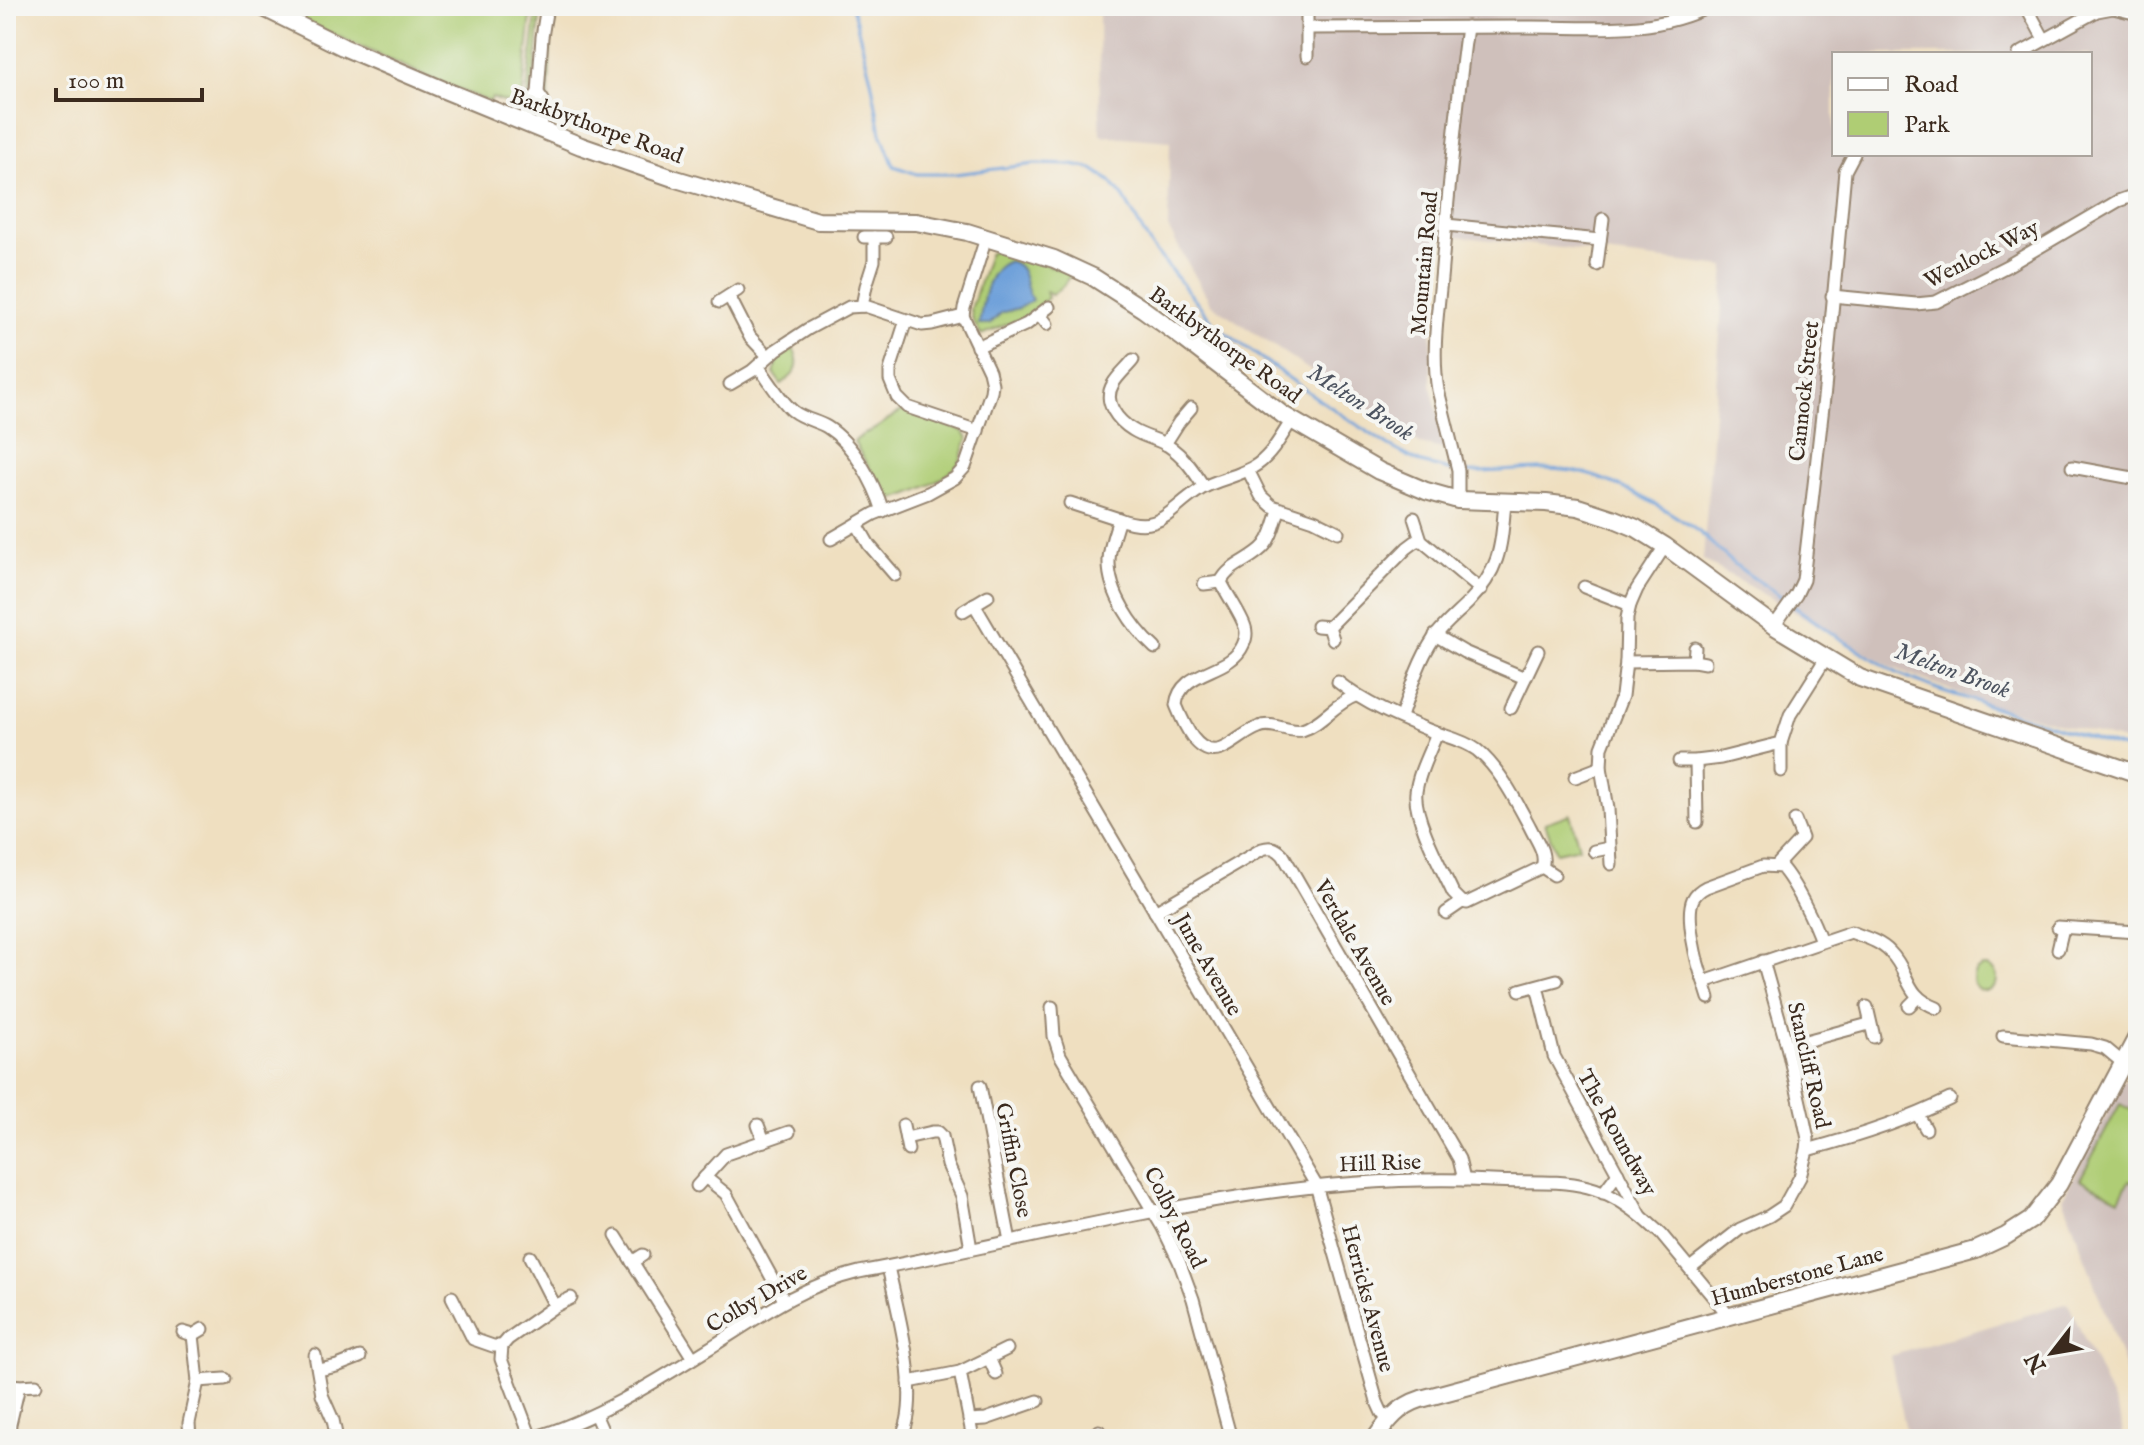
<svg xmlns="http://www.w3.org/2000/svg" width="2144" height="1445" font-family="'IM FELL English',serif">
  <rect width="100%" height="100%" fill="#f6f6f2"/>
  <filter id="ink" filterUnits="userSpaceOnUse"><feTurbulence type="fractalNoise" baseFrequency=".0125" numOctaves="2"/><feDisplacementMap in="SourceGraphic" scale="16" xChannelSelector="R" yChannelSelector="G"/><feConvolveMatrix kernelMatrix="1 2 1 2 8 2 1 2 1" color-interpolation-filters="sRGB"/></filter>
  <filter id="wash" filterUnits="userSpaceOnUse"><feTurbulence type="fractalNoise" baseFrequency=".006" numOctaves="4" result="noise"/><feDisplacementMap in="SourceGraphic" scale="32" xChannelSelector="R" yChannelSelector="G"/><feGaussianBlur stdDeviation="1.8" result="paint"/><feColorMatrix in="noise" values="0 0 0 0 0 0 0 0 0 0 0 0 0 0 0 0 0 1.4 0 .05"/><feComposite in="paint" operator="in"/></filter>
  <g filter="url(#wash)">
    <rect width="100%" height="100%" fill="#efdfc0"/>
    <g fill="#cfc0bb" fill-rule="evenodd">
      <path d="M1099 6H2138V745L1984 703 1892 667 1703 560 1725 267 1439 234 1432 297 1431 387 1447 450 1420 444 1211 304 1168 228 1170 141 1100 135ZM1834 54H2090V154H1834Z"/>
      <path d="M2138 1055V1404L2063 1197Z"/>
      <path d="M2068 1303 2121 1419 2123 1437 2114 1439H1908L1890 1356Z"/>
    </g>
    <g fill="#afcd74" stroke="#757c49" stroke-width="2">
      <path d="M271 6H297L304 11 308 6 312 8 313 6H532L522 99 516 106 492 98 490 102 439 82Z"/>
      <path d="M537 6H541C538 29 537 86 526 102Z"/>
      <path d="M555 6H559L551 37 548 108H546L547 40Z"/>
      <path d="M997 249 1017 253 1071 274 1063 286 1052 295 1046 292 1048 298 1025 317 981 335 973 321 971 309 989 254Z"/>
      <path d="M793 348C802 365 797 374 781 384L774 374 779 357Z"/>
      <path d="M904 410 963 431 968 438C965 446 963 455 959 463 948 480 909 495 890 500L887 498 854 442C863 432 873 432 882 424 889 419 895 414 904 410Z"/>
      <path d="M1570 814 1579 847 1556 852 1545 823Z"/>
      <circle cx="1985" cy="979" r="12"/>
      <path d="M2120 1104 2138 1114V1179L2135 1184 2129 1181 2119 1199 2080 1179Z"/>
    </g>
    <path fill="#6fa1da" stroke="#55667c" stroke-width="2" d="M1009 261C1028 266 1023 286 1032 300L1019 308 1001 313 990 324H979C983 302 985 269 1009 261Z"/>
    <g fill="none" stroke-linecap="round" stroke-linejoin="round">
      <g stroke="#6fa1da" stroke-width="3">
        <path d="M852 6 871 79 881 133 894 166 917 174H955L1035 164 1072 165 1093 169 1110 181 1124 198 1150 244 1216 326 1314 396 1389 446 1421 463 1453 471"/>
        <path d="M1461 472C1497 474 1535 465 1572 471 1609 476 1669 510 1699 532 1713 544 1726 558 1741 569 1755 580 1772 589 1786 600"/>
        <path d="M1792 605 1839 638 1897 673 1937 689 2138 753"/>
      </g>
    </g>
  </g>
  <g filter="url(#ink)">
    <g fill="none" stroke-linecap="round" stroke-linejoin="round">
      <g stroke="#95846f" stroke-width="15">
        <g id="street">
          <path d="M1307 6V56"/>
          <path d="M2026 6 2044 39"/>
          <path d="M1308 28C1379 28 1451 27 1523 27 1587 26 1651 36 1710 6"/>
          <path d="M2019 54 2097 11 2113 8 2138 14"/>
          <path d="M523 122 532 100 538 93"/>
          <path d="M541 130 543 100 538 93 542 37 547 6"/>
          <path d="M1446 225 1600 240"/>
          <path d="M864 237H886"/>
          <path d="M1597 265 1603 219"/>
          <path d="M729 296 750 337 768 356"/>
          <path d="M1832 296 1916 304 1936 302 2007 266 2118 201 2138 194"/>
          <path d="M719 302 738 290"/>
          <path d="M862 306 866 286 874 261V237"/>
          <path d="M1040 315 1047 324"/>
          <path d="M906 320 890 370V380L897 397 907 407 978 431"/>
          <path d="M977 347 1027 324 1049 307"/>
          <path d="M1133 360C1127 368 1118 375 1113 384 1102 402 1118 421 1133 430 1144 437 1157 439 1167 445 1184 456 1194 471 1204 487"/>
          <path d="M758 366C768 379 782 403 793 411 803 419 817 421 827 427 853 443 874 483 883 511"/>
          <path d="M730 384 752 371 776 350 808 329 849 307 865 306 922 325 932 324 963 316"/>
          <path d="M1165 444 1179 422 1191 408"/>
          <path d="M2072 467 2138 479"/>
          <path d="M1248 470 1261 496 1272 506 1314 520 1338 532"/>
          <path d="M1458 500V470L1438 390C1431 350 1439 307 1442 267 1449 187 1456 107 1467 27"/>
          <path d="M1070 503 1119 519"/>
          <path d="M1279 510C1275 522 1273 535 1265 545 1253 560 1229 564 1221 582 1227 595 1241 614 1245 627 1247 633 1246 639 1243 645 1230 675 1180 668 1176 705 1183 722 1197 758 1221 749 1234 744 1245 732 1259 727 1273 721 1287 733 1302 730 1322 724 1335 703 1355 696"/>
          <path d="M1414 518 1421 540 1481 590"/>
          <path d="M857 524 869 545 895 575"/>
          <path d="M831 539 874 514 928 493 955 478 965 467 991 392 992 384 989 371 963 316 964 308 986 238"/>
          <path d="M1204 584 1221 582"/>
          <path d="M1584 587 1630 605"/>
          <path d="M974 604 1316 1185 1377 1402 1382 1413 1388 1420"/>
          <path d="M963 611 988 596"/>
          <path d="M1317 626 1329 627 1333 639"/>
          <path d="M1774 626 1796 595 1803 580 1825 389 1845 171 1854 154"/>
          <path d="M1329 627 1407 548 1415 542 1421 540"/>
          <path d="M1435 635 1464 652 1525 678"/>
          <path d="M1155 648C1133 628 1108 592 1109 561 1109 547 1115 532 1119 519 1162 535 1169 508 1201 489 1218 478 1241 477 1258 464 1273 453 1282 435 1292 420"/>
          <path d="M1694 661 1695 648"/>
          <path d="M1626 662 1694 661 1705 663"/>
          <path d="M1338 682C1365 704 1399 718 1431 731 1447 737 1463 740 1477 750 1500 769 1516 801 1530 827 1536 840 1547 853 1542 867"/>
          <path d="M1511 708 1538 651"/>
          <path d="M1401 717C1410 690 1418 662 1434 638 1443 625 1457 614 1468 603 1501 569 1501 547 1505 502"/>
          <path d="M1437 733C1430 751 1418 773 1416 792 1413 817 1442 869 1453 893L1462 902 1467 903 1542 867 1554 875"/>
          <path d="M1781 743V771"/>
          <path d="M1679 761H1696"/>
          <path d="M1575 777 1601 767"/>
          <path d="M1697 822 1696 761 1721 758 1781 743 1790 715 1826 658"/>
          <path d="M1594 851 1609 848"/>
          <path d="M1611 864 1608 809 1601 767 1602 747 1622 696 1626 662 1627 618 1630 605 1637 589 1665 546"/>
          <path d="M1776 866 1802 838 1795 820"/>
          <path d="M1155 912 1262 849C1271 846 1276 848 1283 855L1459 1159 1464 1180"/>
          <path d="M1446 913 1462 902"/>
          <path d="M2058 927 2138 932"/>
          <path d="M1821 942C1815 923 1794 881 1781 867L1763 866 1706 887C1700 890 1696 893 1693 899 1685 916 1697 965 1704 982L1851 932C1864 937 1880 941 1890 952 1911 973 1903 995 1937 1008"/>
          <path d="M2058 949 2063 928"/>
          <path d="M1704 982 1709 998"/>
          <path d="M1537 986 1554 1056 1641 1216 1661 1234 1729 1316"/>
          <path d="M1520 990 1557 980"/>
          <path d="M1909 1006 1918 997"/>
          <path d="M1052 1007 1054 1036 1060 1055 1163 1228 1179 1261 1193 1299 1231 1439"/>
          <path d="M1867 1007 1874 1037"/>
          <path d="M2003 1036 2091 1044 2105 1048 2123 1063"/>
          <path d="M1787 1046 1869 1024"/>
          <path d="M980 1086 1010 1241"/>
          <path d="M1918 1115 1926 1129"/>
          <path d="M758 1125 764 1141"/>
          <path d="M903 1125 908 1150"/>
          <path d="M906 1138 932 1132H938L942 1136 948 1165 962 1196 971 1249"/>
          <path d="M1807 1150C1856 1137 1904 1122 1950 1099"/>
          <path d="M705 1177 726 1194 784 1300"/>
          <path d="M697 1186 726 1154 789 1132"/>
          <path d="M1603 1193 1618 1173"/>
          <path d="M616 1236 693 1358"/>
          <path d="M530 1257 555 1306"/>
          <path d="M632 1262 643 1255"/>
          <path d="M888 1267C897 1309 924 1402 900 1439"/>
          <path d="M1690 1268 1740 1229 1769 1216 1784 1206 1800 1177 1807 1150 1808 1139 1804 1120 1787 1046 1763 961"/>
          <path d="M452 1297 473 1339 493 1346H502"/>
          <path d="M183 1332 193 1335 203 1329"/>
          <path d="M315 1355 322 1395 333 1420 337 1439"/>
          <path d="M989 1358 996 1374"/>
          <path d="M319 1370 337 1366 360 1357"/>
          <path d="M960 1372 973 1439"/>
          <path d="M198 1381 225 1379"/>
          <path d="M909 1382 960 1372 1007 1349"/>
          <path d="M6 1384 19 1386 36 1385"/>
          <path d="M595 1414 606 1439"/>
          <path d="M969 1420 986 1419 1038 1401"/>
          <path d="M1099 1431 1100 1439"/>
          <path d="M531 1438 501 1359 502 1346 508 1339 555 1306 571 1298"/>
          <path d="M9 1439 10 1424 19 1386"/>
          <path d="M190 1439 189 1423 198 1381 193 1335"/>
          <path d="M529 1439C596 1420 657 1381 716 1344 764 1313 802 1286 859 1272 1069 1233 1277 1170 1492 1181 1523 1183 1558 1179 1588 1187 1608 1192 1625 1204 1641 1216"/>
        </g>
      </g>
      <g stroke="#95846f" stroke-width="20">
        <g id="secondary">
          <path d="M260 6 343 47 444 90 581 146 676 179 818 221 916 222 967 232 1054 259 1093 277 1143 309 1184 339 1283 415 1379 471 1426 491 1458 500 1546 503 1578 507 1612 518 1636 528 1665 546 1774 626 1860 678 2138 774"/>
          <path d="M1375 1439C1388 1420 1399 1406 1421 1399L1976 1250 2006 1236 2031 1220 2059 1184 2138 1035"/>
        </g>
      </g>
      <use href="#street" stroke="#fff" stroke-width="11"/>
      <use href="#secondary" stroke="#fff" stroke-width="16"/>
    </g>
  </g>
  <g text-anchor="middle" stroke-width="8" stroke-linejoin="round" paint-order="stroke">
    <g font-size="22" fill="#3b2a1e" stroke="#f6f6f2">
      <text transform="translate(597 125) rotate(20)" y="8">Barkbythorpe Road</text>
      <text transform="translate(1981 253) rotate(-27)" y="8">Wenlock Way</text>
      <text transform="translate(1423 263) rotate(-85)" y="8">Mountain Road</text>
      <text transform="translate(1226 344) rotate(36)" y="8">Barkbythorpe Road</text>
      <text transform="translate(1803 391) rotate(-84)" y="8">Cannock Street</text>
      <text transform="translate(1356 942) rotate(60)" y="8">Verdale Avenue</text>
      <text transform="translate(1209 964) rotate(60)" y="8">June Avenue</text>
      <text transform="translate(1810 1065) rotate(77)" y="8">Stancliff Road</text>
      <text transform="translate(1618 1132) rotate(61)" y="8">The Roundway</text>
      <text transform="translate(1015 1160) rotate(79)" y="8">Griffin Close</text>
      <text transform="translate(1380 1162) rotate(-2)" y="8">Hill Rise</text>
      <text transform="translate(1176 1217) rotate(63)" y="8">Colby Road</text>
      <text transform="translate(1797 1275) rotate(-15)" y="8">Humberstone Lane</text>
      <text transform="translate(756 1298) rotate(-30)" y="8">Colby Drive</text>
      <text transform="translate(1369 1298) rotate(75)" y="8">Herricks Avenue</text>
    </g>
    <g font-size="24" font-style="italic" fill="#4d5460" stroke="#f6f6f2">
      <text transform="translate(1361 402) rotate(33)" y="8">Melton Brook</text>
      <text transform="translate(1953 670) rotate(20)" y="8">Melton Brook</text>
    </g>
  </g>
  <rect width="2144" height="1445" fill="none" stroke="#f6f6f2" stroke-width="32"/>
  <rect x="1832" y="52" width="260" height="104" fill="#f6f6f2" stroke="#aba49d" stroke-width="2"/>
  <rect x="1848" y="78" width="40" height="12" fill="#ffffff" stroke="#aba49d" stroke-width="2"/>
  <text x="1904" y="92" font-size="24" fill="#3b2a1e">Road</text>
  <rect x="1848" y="112" width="40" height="24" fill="#afcd74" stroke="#aba49d" stroke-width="2"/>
  <text x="1904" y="132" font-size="24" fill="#3b2a1e">Park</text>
  <g transform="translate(2052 1353) rotate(239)" stroke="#f6f6f2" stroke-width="6" paint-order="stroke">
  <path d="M0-6L14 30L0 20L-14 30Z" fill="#3b2a1e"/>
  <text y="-12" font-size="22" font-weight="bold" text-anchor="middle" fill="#3b2a1e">N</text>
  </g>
  <path d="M56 88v12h146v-12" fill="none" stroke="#3b2a1e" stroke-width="4"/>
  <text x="68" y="88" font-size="24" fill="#3b2a1e" stroke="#f6f6f2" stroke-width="6" paint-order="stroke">100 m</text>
</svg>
